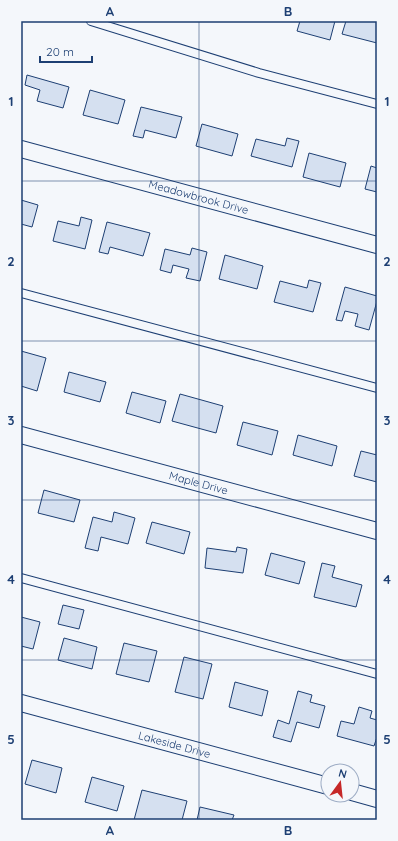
<svg xmlns="http://www.w3.org/2000/svg" width="398" height="841" font-family="Quicksand,sans-serif">
  <rect width="100%" height="100%" fill="#f4f7fb"/>
  <g fill="#d5e0f0" stroke="#1d3f73">
    <path d="M300 21H335L330 40 297 31Z"/>
    <path d="M346 21H377V43L342 34Z"/>
    <path d="M27 75 69 87 63 108 37 101 40 90 25 85Z"/>
    <path d="M90 90 125 100 118 124 83 115Z"/>
    <path d="M141 107 182 117 176 138 145 130 143 138 133 136Z"/>
    <path d="M202 124 238 134 232 156 196 146Z"/>
    <path d="M287 138 299 141 292 167 251 156 256 139 285 146Z"/>
    <path d="M309 153 346 163 340 187 303 177Z"/>
    <path d="M371 166 377 168V192L365 189Z"/>
    <path d="M21 200 38 205 32 227 21 224Z"/>
    <path d="M81 217 92 220 85 249 53 241 58 221 79 226Z"/>
    <path d="M107 222 150 233 143 256 110 247 108 254 99 252Z"/>
    <path d="M192 248 207 252 200 281 186 278 189 269 173 265 171 273 160 270 165 249 190 255Z"/>
    <path d="M225 255 263 266 257 289 219 279Z"/>
    <path d="M309 280 321 283 313 312 274 302 280 281 307 288Z"/>
    <path d="M345 287 377 296V301L369 330 355 326 358 314 345 311 342 321 336 320Z"/>
    <path d="M21 351 46 358 37 391 21 386Z"/>
    <path d="M69 372 106 382 100 402 64 392Z"/>
    <path d="M132 392 166 401 160 423 126 413Z"/>
    <path d="M180 394 223 406 216 433 172 421Z"/>
    <path d="M243 422 278 431 272 455 237 445Z"/>
    <path d="M298 435 337 446 332 466 293 455Z"/>
    <path d="M361 451 377 455V482L354 476Z"/>
    <path d="M44 490 80 500 74 522 38 513Z"/>
    <path d="M114 512 135 518 128 544 101 537 98 551 85 548 93 517 112 522Z"/>
    <path d="M152 522 190 532 184 554 146 543Z"/>
    <path d="M237 547 247 549 243 573 205 568 207 548 236 552Z"/>
    <path d="M271 553 305 562 299 584 265 575Z"/>
    <path d="M322 563 335 566 332 577 362 585 356 607 314 597Z"/>
    <path d="M63 605 84 610 79 629 58 624Z"/>
    <path d="M21 617 40 622 33 649 21 646Z"/>
    <path d="M64 638 97 647 92 669 58 660Z"/>
    <path d="M124 643 157 651 149 682 116 674Z"/>
    <path d="M184 657 212 664 203 699 175 692Z"/>
    <path d="M235 682 268 691 262 716 229 707Z"/>
    <path d="M298 691 312 695 310 702 325 706 319 728 297 722 291 742 273 737 278 720 289 724Z"/>
    <path d="M359 707 372 711 370 718 377 720V737L374 746 337 736 341 721 354 724Z"/>
    <path d="M32 760 62 768 56 793 25 784Z"/>
    <path d="M92 777 124 786 117 811 85 802Z"/>
    <path d="M142 790 187 801 182 820H134Z"/>
    <path d="M200 807 234 815 232 820H197Z"/>
  </g>
  <g fill="none" stroke-linecap="round" stroke-linejoin="round">
    <g stroke="#1d3f73" stroke-width="10">
      <g id="service">
        <path d="M91 21 259 73 377 104"/>
        <path d="M21 293 377 388"/>
        <path d="M21 578 377 674"/>
      </g>
    </g>
    <g stroke="#1d3f73" stroke-width="18">
      <g id="minor">
        <path id="s1" d="M21 149 377 245"/>
        <path id="s2" d="M21 435 377 531"/>
        <path id="s3" d="M21 703 328 786"/>
        <path d="M352 792 377 799"/>
      </g>
    </g>
    <use href="#service" stroke="#f4f7fb" stroke-width="8"/>
    <use href="#minor" stroke="#f4f7fb" stroke-width="16"/>
  </g>
  <path fill="none" stroke="#1d3f73" stroke-width="1" stroke-opacity="0.55" d="M199 21V820M21 181H377M21 341H377M21 500H377M21 660H377"/>
  <g text-anchor="middle" stroke-width="3" stroke-linejoin="round" paint-order="stroke">
    <g font-size="11" fill="#1d3f73" stroke="#f4f7fb">
      <text dy="4" stroke="none"><textPath href="#s1" startOffset="184">Meadowbrook Drive</textPath></text>
      <text dy="4" stroke="none"><textPath href="#s2" startOffset="184">Maple Drive</textPath></text>
      <text dy="4" stroke="none"><textPath href="#s3" startOffset="159">Lakeside Drive</textPath></text>
    </g>
  </g>
  <rect width="398" height="841" fill="none" stroke="#f4f7fb" stroke-width="44"/>
  <g transform="translate(340 783) rotate(15)"><circle r="19" fill="#f4f7fb" stroke="#9eadc5"/>
  <path d="M0-3L7 15L0 10L-7 15Z" fill="#c62828"/>
  <text y="-6" font-size="11" font-weight="bold" text-anchor="middle" fill="#1d3f73">N</text>
  </g>
  <path d="M40 56v6h52v-6" fill="none" stroke="#1d3f73" stroke-width="2"/>
  <text x="46" y="56" font-size="12" fill="#1d3f73" stroke="#f4f7fb" stroke-width="3" paint-order="stroke">20 m</text>
  <rect x="22" y="22" width="354" height="797" fill="none" stroke="#1d3f73" stroke-width="1.5"/>
  <g font-size="13" text-anchor="middle" font-weight="bold" fill="#1d3f73">
    <text x="110" y="16">A</text>
    <text x="288" y="16">B</text>
    <text x="11" y="106">1</text>
    <text x="387" y="106">1</text>
    <text x="11" y="266">2</text>
    <text x="387" y="266">2</text>
    <text x="11" y="425">3</text>
    <text x="387" y="425">3</text>
    <text x="11" y="584">4</text>
    <text x="387" y="584">4</text>
    <text x="11" y="744">5</text>
    <text x="387" y="744">5</text>
    <text x="110" y="835">A</text>
    <text x="288" y="835">B</text>
  </g>
</svg>
